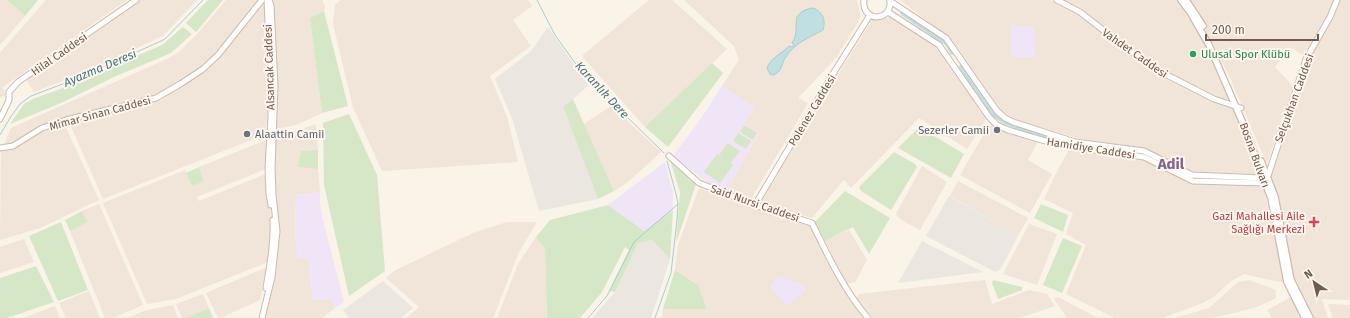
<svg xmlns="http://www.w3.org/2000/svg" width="1350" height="318" font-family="'Fira Sans',sans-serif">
  <rect width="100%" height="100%" fill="#faf3e8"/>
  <g fill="#f1e4d8">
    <path d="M0 0H7L25 16 0 45Z"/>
    <path d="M46 0H127L3 87 5 95 0 98V53Z"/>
    <path d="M140 0H197L163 36 78 75 34 92 26 79Z"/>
    <path d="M226 0H259L224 45 207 62 182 82 157 96 65 119 16 142 3 147 11 128 167 59 179 52 199 32Z"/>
    <path d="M271 0H322L325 6 324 11 310 18 322 113 296 125 276 129V78Z"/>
    <path d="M341 0H528L532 6 513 20 531 46 490 76 507 117 518 162 382 171 353 107 333 24 335 5Z"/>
    <path d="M649 0H672L727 49 645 127 582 56Z"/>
    <path d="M684 0H857L861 17 836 58 798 98 808 103 751 199 727 190 759 133 744 124 755 108 722 86 739 60 734 46Z"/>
    <path d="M900 0H1051L1078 13 1134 58 1171 81 1235 109 1259 175 1193 172 1148 149 1080 139 1017 120 1001 110 952 40Z"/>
    <path d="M1063 0H1177L1203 41 1232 103 1171 76Z"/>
    <path d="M1187 0H1334L1329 13 1303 55 1290 47 1275 67 1293 86 1267 164 1230 78 1199 16Z"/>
    <path d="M1339 0H1350V300L1322 299 1328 318H1312L1293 279 1277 198 1270 174 1309 59Z"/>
    <path d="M264 1 269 77 266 134 103 199 70 124 72 121 158 100 195 78 219 57Z"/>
    <path d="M890 17 937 45 987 118 967 149 919 118 851 188 844 180 841 183 812 218 759 203 774 177 872 20Z"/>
    <path d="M611 106 661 152 628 182 614 191 584 124Z"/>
    <path d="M991 122 1038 141 1028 160 1052 174 1030 213 960 175Z"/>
    <path d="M64 123 99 200 40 228 0 240 1 151 18 145 43 129Z"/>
    <path d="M315 124 316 126 318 150 301 151 299 167 318 169 320 192 296 195 295 234 298 258H308L313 300 331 299 335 308 322 318H264L274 281 280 235 273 185 276 134 298 131Z"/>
    <path d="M266 140V169L197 197 199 201 266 174 273 230 268 262 176 299 147 304 103 203 185 170 192 186 204 180 199 167Z"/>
    <path d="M1069 150 1146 159 1191 184 1263 186 1285 283 1244 274 1231 281 1215 296 1203 303 1162 318H1115L1066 294 1086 245 1066 234 1073 213 1044 199 1055 175Z"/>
    <path d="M922 166 947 182 920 230 900 219 896 214Z"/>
    <path d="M958 181 1028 218 1018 236 950 196Z"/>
    <path d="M699 188 809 223 832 264 843 290 865 318H661L663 309H707L698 285 675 270 678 245Z"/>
    <path d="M99 204 143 305 113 318H105L70 231 88 222 82 211Z"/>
    <path d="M507 222H537L519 252 493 318H406L419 307 386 278 394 271 473 233Z"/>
    <path d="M1029 224 1057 234 1037 285 1003 274Z"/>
    <path d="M849 230 867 260 855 282 847 284 825 241Z"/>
    <path d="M536 237 545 247 547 318H497L518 264Z"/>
    <path d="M24 239 34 262 0 273V247Z"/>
    <path d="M265 268 267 270 260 300 221 318H218L206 293Z"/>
    <path d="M985 280 992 304 1029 290 1047 294 1055 306 1019 318H873L857 298 859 294Z"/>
    <path d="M1249 280 1276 290V298L1257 307 1230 314 1210 318H1175L1209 308 1238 282Z"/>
    <path d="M89 291 100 318H66L59 303Z"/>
    <path d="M203 294 209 308 186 318H182L176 304Z"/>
    <path d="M1058 297 1098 318H1067L1054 299Z"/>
    <path d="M1291 297 1302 318H1272L1267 310Z"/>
    <path d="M1328 304 1350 305V318H1333Z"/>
    <path d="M173 305 178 318H127L147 310Z"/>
    <path d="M55 306 60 318H22Z"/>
  </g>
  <g fill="#ece6e1">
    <path d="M548 27 575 66 590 84 573 99 563 107 598 199 539 211 512 118 495 79 531 51Z"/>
    <path d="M949 196 1018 236 1000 270 995 272 926 236Z"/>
    <path d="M652 240 670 259 651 318H592L615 292 638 243Z"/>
    <path d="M922 241 983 272 898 283Z"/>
    <path d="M383 281 413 308 401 318H349L343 310Z"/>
  </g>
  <g fill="#f0e5f7">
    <path d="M1011 25 1034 27 1035 57H1011Z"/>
    <path d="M722 86 755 108 744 124 759 133 727 190 707 182 673 156 700 120Z"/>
    <path d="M665 162 673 192V210L644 231 608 205Z"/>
    <path d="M320 192V203L322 216 344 302 335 308 331 299 313 300 308 258H298L295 234 296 195Z"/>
    <path d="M777 275 805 286V292L787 306 770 287Z"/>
  </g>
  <g fill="#d6e7c8">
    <path d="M7 0H38L25 16Z"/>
    <path d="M208 0H223L196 32 186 23Z"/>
    <path d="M324 11 348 106 322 113 310 18Z"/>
    <path d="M183 27 192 34 171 53 114 77 61 103 10 124 24 104 35 98 58 90 162 45Z"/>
    <path d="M712 63 723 73 668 147 645 127Z"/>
    <path d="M573 99 614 191 598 199 563 107Z"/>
    <path d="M349 114 377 175 385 271 349 296 324 185 323 123Z"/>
    <path d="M744 125 757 133 753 140 740 132Z"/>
    <path d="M919 127 964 154 951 178 898 148Z"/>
    <path d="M738 133 751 141 746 149 733 141Z"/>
    <path d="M728 143 740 151 731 163 733 165 720 183 704 172 717 154 724 159 719 155Z"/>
    <path d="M318 150V169L298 167 301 151Z"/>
    <path d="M894 152 915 164 917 167 891 210 861 191 859 187Z"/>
    <path d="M673 162 696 184 676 243 680 192 671 163Z"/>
    <path d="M199 167 204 181 192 186 186 173Z"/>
    <path d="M845 191 890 218 869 254 853 227 825 241 815 222Z"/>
    <path d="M1041 204 1068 215 1063 232 1034 218Z"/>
    <path d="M608 205 644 231 673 210 670 259 652 240 638 243 615 292 609 291 629 250 625 247 602 292 580 318H547L545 248 536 237 550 220Z"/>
    <path d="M82 211 88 222 70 231 65 220Z"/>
    <path d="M61 222 88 290 58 301 29 236Z"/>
    <path d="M1063 238 1082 246 1062 293 1043 285Z"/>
    <path d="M36 266 54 302 7 318H0V278Z"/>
    <path d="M675 270 698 285 707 309H663Z"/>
    <path d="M993 280 1022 287V290L998 299 992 283Z"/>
    <path d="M209 308 213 318H186Z"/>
  </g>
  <path fill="#bfdfe2" stroke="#a6ced3" d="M813 8C823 12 826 20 823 30 809 38 794 43 785 58 781 65 782 72 773 75L770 74 767 68C771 57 782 54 789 46L792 47 794 45 792 43C798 34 795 27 797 17 801 11 806 9 813 8Z"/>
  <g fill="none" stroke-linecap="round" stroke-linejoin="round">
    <g stroke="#a6ced3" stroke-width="1">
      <path d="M537 0 555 35 583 74 664 153"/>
      <path d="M0 135 10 118 20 104 31 96 81 77 161 41 165 39 203 0"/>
      <path d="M588 318 607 296 634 242 678 204"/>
      <path d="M655 318 671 273 677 220 678 204 676 194 667 161"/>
    </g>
    <g stroke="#bfdfe2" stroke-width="4">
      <path d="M902 13 947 44 952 53"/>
      <path d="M961 67C971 81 982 101 992 113 1006 128 1044 136 1064 141"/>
    </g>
    <g stroke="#ccbbaf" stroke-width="7">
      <g id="tertiary">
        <path d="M267 0 270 65 271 117 268 168 269 194 271 205"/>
        <path d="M864 0C861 23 893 22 890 0"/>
        <path d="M1057 0 1080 12 1144 62 1169 76 1214 99 1241 108"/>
        <path d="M890 1 946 38 997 111 1005 118 1013 122 1075 142 1144 151 1192 175 1263 178 1268 176 1306 59 1330 17 1337 0"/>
        <path d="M888 12 939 45 989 117 997 125 1008 130 1059 145 1144 157 1193 181 1265 183 1268 182"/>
        <path d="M0 119 9 100V92L18 82 136 0"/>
        <path d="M0 148 13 146 42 128 66 120 156 98 182 83 203 69 218 55 262 0"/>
        <path d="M669 156 699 183 755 205 812 223C828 256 844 290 868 318"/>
        <path d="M755 205 836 69 870 15"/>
        <path d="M266 288C270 265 274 243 273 220"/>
        <path d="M262 318 272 277 277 231 273 195 272 169 275 86 271 6 269 0"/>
      </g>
    </g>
    <g stroke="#cebbad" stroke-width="8">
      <g id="secondary">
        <path d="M1181 0 1190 12 1209 45 1242 121 1271 198 1287 282 1305 318"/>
        <path d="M1186 0 1203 26"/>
        <path d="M1261 161 1275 197 1291 280 1310 318"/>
      </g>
    </g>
    <use href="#tertiary" stroke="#fff" stroke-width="5"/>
    <use href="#secondary" stroke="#fff" stroke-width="5.5"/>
  </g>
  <circle fill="#2e9e5b" stroke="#fdf7ef" stroke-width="1.5" cx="1193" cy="54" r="4"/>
  <g fill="#6b7280" stroke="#fdf7ef" stroke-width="1.5">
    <circle cx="997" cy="130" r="4"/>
    <circle cx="247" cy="134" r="4"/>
  </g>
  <path fill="#e0444e" stroke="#fdf7ef" stroke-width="1.5" d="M1312 216h4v4h4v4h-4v4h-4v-4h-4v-4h4z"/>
  <g text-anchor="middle" stroke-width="4" stroke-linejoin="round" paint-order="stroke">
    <g font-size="11" fill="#725a4f" stroke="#fdf7ef">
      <text transform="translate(1135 53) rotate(35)" y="4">Vahdet Caddesi</text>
      <text transform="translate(59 54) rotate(-35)" y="4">Hilal Caddesi</text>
      <text transform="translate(269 67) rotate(-92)" y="4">Alsancak Caddesi</text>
      <text transform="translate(1294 98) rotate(-70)" y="4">Selçukhan Caddesi</text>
      <text transform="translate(812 110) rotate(-59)" y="4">Polenez Caddesi</text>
      <text transform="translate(100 113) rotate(-15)" y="4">Mimar Sinan Caddesi</text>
      <text transform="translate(1091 148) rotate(9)" y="4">Hamidiye Caddesi</text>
      <text transform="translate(1255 155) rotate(70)" y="4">Bosna Bulvarı</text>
      <text transform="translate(755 203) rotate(19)" y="4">Said Nursi Caddesi</text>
    </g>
    <g font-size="11" fill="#27864d" stroke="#fdf7ef" text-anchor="start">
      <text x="1201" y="58">Ulusal Spor Klübü</text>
    </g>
    <g font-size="11" fill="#5b616d" stroke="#fdf7ef" text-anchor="end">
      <text x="989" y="134">Sezerler Camii</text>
      <text x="255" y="138" text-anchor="start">Alaattin Camii</text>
    </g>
    <g font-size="11" fill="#be3a42" stroke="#fdf7ef" text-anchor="end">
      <text x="1305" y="220">Gazi Mahallesi Aile<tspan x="1305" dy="13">Sağlığı Merkezi</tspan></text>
    </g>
    <g font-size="12" font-style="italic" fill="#47767c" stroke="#fdf7ef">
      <text transform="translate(100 68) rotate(-23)" y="4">Ayazma Deresi</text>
      <text transform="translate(602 90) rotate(47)" y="4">Karanlık Dere</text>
    </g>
    <g font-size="15" font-weight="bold" fill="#7f668e" stroke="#fdf7ef">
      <text x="1171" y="169">Adil</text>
    </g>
  </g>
  <g transform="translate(1314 282) rotate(325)" stroke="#fdf7ef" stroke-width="3" paint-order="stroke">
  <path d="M0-3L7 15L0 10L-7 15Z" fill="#725a4f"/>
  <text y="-6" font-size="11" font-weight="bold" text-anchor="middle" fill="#725a4f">N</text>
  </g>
  <path d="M1206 34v6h112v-6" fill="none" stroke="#725a4f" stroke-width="2"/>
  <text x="1212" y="34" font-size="12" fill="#725a4f" stroke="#fdf7ef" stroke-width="3" paint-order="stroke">200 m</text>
</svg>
